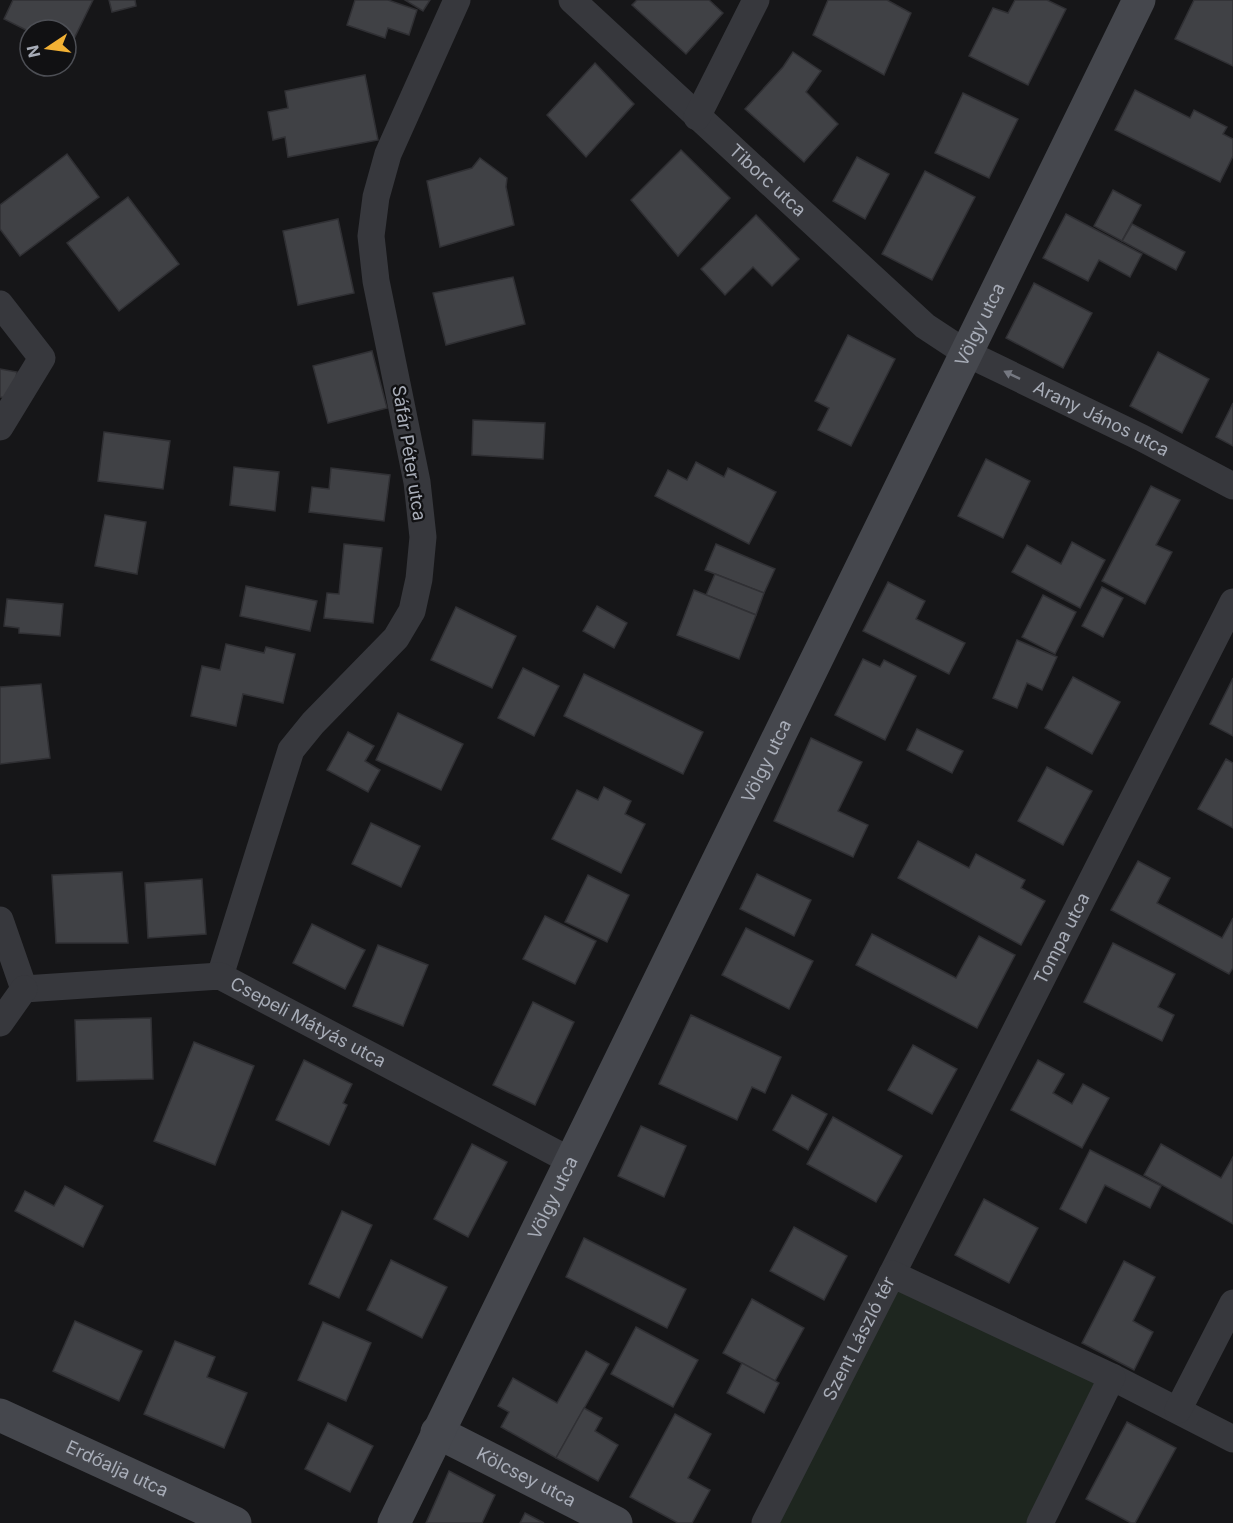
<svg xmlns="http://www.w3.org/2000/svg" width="1233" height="1523" font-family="Inter,sans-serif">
  <rect width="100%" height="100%" fill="#161618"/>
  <path fill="#1e261f" d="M892 1274 1112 1377 1040 1523H765Z"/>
  <g fill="#404145" stroke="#303034" stroke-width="1.5">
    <path d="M13 0H93L68 51 66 49V30H30V32L4 19Z"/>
    <path d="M109 0H135L136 6 112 12Z"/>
    <path d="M355 0H388L417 10 409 35 388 28 385 38 347 25Z"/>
    <path d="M405 0H430L423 11Z"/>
    <path d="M637 0H709L723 13 686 54 632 5Z"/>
    <path d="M828 0H887L911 13 884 75 813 35Z"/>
    <path d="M1015 0H1047L1066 9 1028 85 969 56 993 8 1008 13Z"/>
    <path d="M1194 0H1233V66L1175 39Z"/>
    <path d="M793 52 821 71 806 92 838 124 804 162 745 109 783 67Z"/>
    <path d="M595 63 634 104 586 157 547 115Z"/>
    <path d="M365 75 378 140 288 157 285 137 273 140 268 112 288 108 285 91Z"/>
    <path d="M1135 90 1190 118 1194 110 1227 127 1223 134 1233 139V156L1220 182 1115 130Z"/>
    <path d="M963 93 1018 119 989 178 935 153Z"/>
    <path d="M681 150 730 198 678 256 631 200Z"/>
    <path d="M67 154 99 197 20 256 0 229V205Z"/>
    <path d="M857 157 889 174 865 219 833 201Z"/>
    <path d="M480 158 507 178 506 187 514 225 440 247 427 181 472 168Z"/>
    <path d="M925 171 975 197 932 280 882 254Z"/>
    <path d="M1113 190 1141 205 1122 241 1094 226Z"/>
    <path d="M128 197 179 264 119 311 67 243Z"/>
    <path d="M1066 214 1142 254 1130 277 1099 260 1088 281 1043 258Z"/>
    <path d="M756 215 799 259 772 286 753 267 725 295 701 269Z"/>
    <path d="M338 219 354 293 298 305 283 231Z"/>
    <path d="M1132 224 1185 252 1176 270 1122 241Z"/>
    <path d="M513 277 525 324 446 345 433 293Z"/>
    <path d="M1034 283 1092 313 1063 368 1006 338Z"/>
    <path d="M848 335 895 359 851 446 818 430 829 408 815 401Z"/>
    <path d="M372 351 387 408 328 423 313 366Z"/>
    <path d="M1158 352 1209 379 1182 433 1130 406Z"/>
    <path d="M0 369 17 372 12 399 0 397Z"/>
    <path d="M1233 403V446L1216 437Z"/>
    <path d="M473 420 545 423 543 459 472 455Z"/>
    <path d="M104 432 170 441 163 489 98 481Z"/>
    <path d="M986 459 1030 481 1003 538 958 516Z"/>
    <path d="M696 462 724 477 728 468 776 492 749 544 655 496 668 470 687 480Z"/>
    <path d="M234 467 279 472 275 511 230 505Z"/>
    <path d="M331 468 390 475 384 521 309 512 312 487 329 489Z"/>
    <path d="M1151 486 1180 500 1156 545 1172 552 1145 604 1102 581Z"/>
    <path d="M105 515 146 522 137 574 95 566Z"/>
    <path d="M1072 542 1105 560 1080 608 1012 572 1027 545 1061 564Z"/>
    <path d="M344 544 382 548 373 623 324 618 327 593 339 594Z"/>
    <path d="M716 544 775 569 764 593 705 570Z"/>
    <path d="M715 574 764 593 756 615 706 595Z"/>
    <path d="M888 582 925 601 916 619 965 643 949 674 863 631Z"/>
    <path d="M246 586 317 601 310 631 240 616Z"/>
    <path d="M1102 587 1123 598 1103 637 1082 626Z"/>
    <path d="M694 590 756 615 739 659 677 635Z"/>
    <path d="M1043 595 1076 612 1055 654 1022 637Z"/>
    <path d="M7 599 63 604 60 636 19 633V628L4 626Z"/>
    <path d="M597 606 627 623 614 648 583 631Z"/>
    <path d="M456 607 516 636 492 688 431 660Z"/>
    <path d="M1017 640 1057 657 1042 690 1027 683 1017 708 993 698Z"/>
    <path d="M226 644 264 653 266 647 295 654 283 703 243 694 236 726 191 716 202 666 220 670Z"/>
    <path d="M863 659 880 667 884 660 916 676 885 740 835 715Z"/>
    <path d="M523 668 559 686 534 736 498 718Z"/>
    <path d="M584 674 703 732 683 774 564 716Z"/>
    <path d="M1073 677 1120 702 1092 754 1045 728Z"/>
    <path d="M1233 678V736L1210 724Z"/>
    <path d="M41 684 50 758 0 764V687Z"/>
    <path d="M398 713 463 744 441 790 376 760Z"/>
    <path d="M917 729 963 751 952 773 907 750Z"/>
    <path d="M348 732 374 746 365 761 380 770 368 792 327 770Z"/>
    <path d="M811 738 862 762 838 811 868 825 853 857 774 821Z"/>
    <path d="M1226 759 1233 763V828L1198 809Z"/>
    <path d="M1047 767 1092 791 1063 845 1018 821Z"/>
    <path d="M604 787 631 801 625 814 645 824 621 873 552 839 577 790 598 800Z"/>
    <path d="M371 823 420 846 401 887 352 864Z"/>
    <path d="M918 841 969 868 976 854 1025 880 1021 888 1045 901 1021 945 898 878Z"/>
    <path d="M1138 861 1170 878 1157 903 1222 938 1233 918V968L1229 974 1111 910Z"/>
    <path d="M122 872 128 943H56L52 875Z"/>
    <path d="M757 874 811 900 794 936 740 909Z"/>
    <path d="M588 875 629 895 607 942 565 922Z"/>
    <path d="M202 879 206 934 148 938 145 883Z"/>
    <path d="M545 916 596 941 575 984 523 959Z"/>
    <path d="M312 924 365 950 345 989 293 963Z"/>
    <path d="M746 928 813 961 789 1009 722 975Z"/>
    <path d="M872 934 956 978 979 936 1015 955 977 1028 856 965Z"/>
    <path d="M1113 943 1175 974 1158 1007 1174 1015 1162 1041 1084 1002Z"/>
    <path d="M378 945 428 965 403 1026 353 1006Z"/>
    <path d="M533 1002 574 1022 535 1105 493 1085Z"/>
    <path d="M691 1015 781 1057 765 1093 752 1087 737 1120 659 1084Z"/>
    <path d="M151 1018 153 1079 77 1081 75 1020Z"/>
    <path d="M194 1042 254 1066 215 1165 154 1141Z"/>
    <path d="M913 1045 957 1069 932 1114 888 1090Z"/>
    <path d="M304 1060 352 1084 343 1103 347 1105 329 1145 276 1120Z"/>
    <path d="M1038 1060 1064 1074 1053 1093 1072 1104 1083 1084 1109 1098 1082 1148 1011 1110Z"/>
    <path d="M792 1095 827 1114 808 1150 773 1130Z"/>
    <path d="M833 1117 902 1156 876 1202 807 1164Z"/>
    <path d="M641 1126 686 1146 664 1197 618 1176Z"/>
    <path d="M472 1144 507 1162 468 1237 434 1219Z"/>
    <path d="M1161 1144 1221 1178 1233 1157V1224L1144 1175Z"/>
    <path d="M1090 1150 1161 1186 1150 1208 1105 1185 1086 1223 1060 1209Z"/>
    <path d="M65 1186 103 1206 83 1247 15 1211 25 1191 54 1206Z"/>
    <path d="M984 1199 1038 1228 1009 1283 955 1255Z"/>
    <path d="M342 1211 372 1225 339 1298 309 1284Z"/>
    <path d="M794 1227 847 1256 824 1300 770 1271Z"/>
    <path d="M584 1238 686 1289 667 1328 566 1277Z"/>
    <path d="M391 1260 447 1287 422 1338 367 1310Z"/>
    <path d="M1124 1261 1155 1277 1133 1321 1153 1332 1134 1370 1082 1343Z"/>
    <path d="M752 1299 804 1328 775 1381 723 1353Z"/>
    <path d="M75 1321 142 1351 119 1401 53 1371Z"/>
    <path d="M323 1322 371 1343 346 1401 298 1380Z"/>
    <path d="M636 1327 698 1360 673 1407 611 1374Z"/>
    <path d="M175 1341 215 1357 207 1377 247 1393 224 1448 144 1414Z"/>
    <path d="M586 1351 609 1364 556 1458 501 1427 509 1412 498 1406 513 1378 557 1403Z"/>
    <path d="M742 1363 779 1383 764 1413 727 1393Z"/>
    <path d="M584 1408 602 1418 595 1431 618 1445 598 1481 556 1458Z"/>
    <path d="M675 1414 711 1434 688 1478 710 1490 692 1523H678L630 1497Z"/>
    <path d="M1127 1422 1176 1448 1135 1523H1131L1086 1499Z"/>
    <path d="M328 1423 373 1446 350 1492 305 1469Z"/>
    <path d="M449 1471 495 1495 482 1523H426Z"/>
    <path d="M525 1513 544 1523H520Z"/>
  </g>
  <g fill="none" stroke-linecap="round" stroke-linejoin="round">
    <g stroke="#37383d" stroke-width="27">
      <path id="s1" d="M572 0 925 326 966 353 1142 438 1233 486"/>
      <path d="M697 117 756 0"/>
      <path d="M0 304 42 358 0 427"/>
      <path d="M0 920 24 989"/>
      <path d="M220 976 291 750 313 723 396 638 412 611 419 579 423 537 417 482 376 281 371 236 376 197 388 154 457 0"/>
      <path id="s2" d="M24 989 220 976 571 1161"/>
      <path d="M0 1023 24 989"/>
      <path id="s3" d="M892 1274 1233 602"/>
      <path d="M1112 1377 1233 1439"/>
      <path d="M1178 1410 1233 1303"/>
      <path id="s4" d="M765 1523 892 1274 1112 1377 1040 1523"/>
    </g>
    <g stroke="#45474d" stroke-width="33">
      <path id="s5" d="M0 1415 235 1523"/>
      <path id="s6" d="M437 1432 616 1523"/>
      <path id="s7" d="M394 1523 1139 0"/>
    </g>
  </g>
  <defs><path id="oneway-solid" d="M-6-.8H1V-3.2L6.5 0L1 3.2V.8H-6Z" transform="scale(1.5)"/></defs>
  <use fill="#757881" href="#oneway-solid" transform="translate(1012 375) rotate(-154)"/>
  <g text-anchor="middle" stroke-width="4.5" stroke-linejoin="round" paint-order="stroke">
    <g font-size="18" fill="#a8adb8" stroke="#111113">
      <text dy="6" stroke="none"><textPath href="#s1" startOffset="266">Tiborc utca</textPath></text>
      <text dy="6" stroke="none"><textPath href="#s7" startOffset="1334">Völgy utca</textPath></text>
      <text dy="6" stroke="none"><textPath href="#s1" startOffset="680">Arany János utca</textPath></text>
      <text transform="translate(409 453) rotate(81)" y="6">Sáfár Péter utca</text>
      <text dy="6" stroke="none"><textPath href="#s7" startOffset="848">Völgy utca</textPath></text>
      <text dy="6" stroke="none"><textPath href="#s3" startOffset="376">Tompa utca</textPath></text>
      <text dy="6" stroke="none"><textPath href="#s2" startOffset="296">Csepeli Mátyás utca</textPath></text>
      <text dy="6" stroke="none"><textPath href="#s7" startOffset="362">Völgy utca</textPath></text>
      <text dy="6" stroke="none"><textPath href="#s4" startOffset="207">Szent László tér</textPath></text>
      <text dy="6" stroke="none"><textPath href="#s5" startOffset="129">Erdőalja utca</textPath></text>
      <text dy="6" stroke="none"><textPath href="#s6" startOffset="100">Kölcsey utca</textPath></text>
    </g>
  </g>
  <g transform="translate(48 48) rotate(257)"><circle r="28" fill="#111113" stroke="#4d4f55" stroke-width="1.5"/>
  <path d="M0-4.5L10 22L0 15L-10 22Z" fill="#f2b134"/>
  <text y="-9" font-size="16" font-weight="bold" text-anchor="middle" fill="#a8adb8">N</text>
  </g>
</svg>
